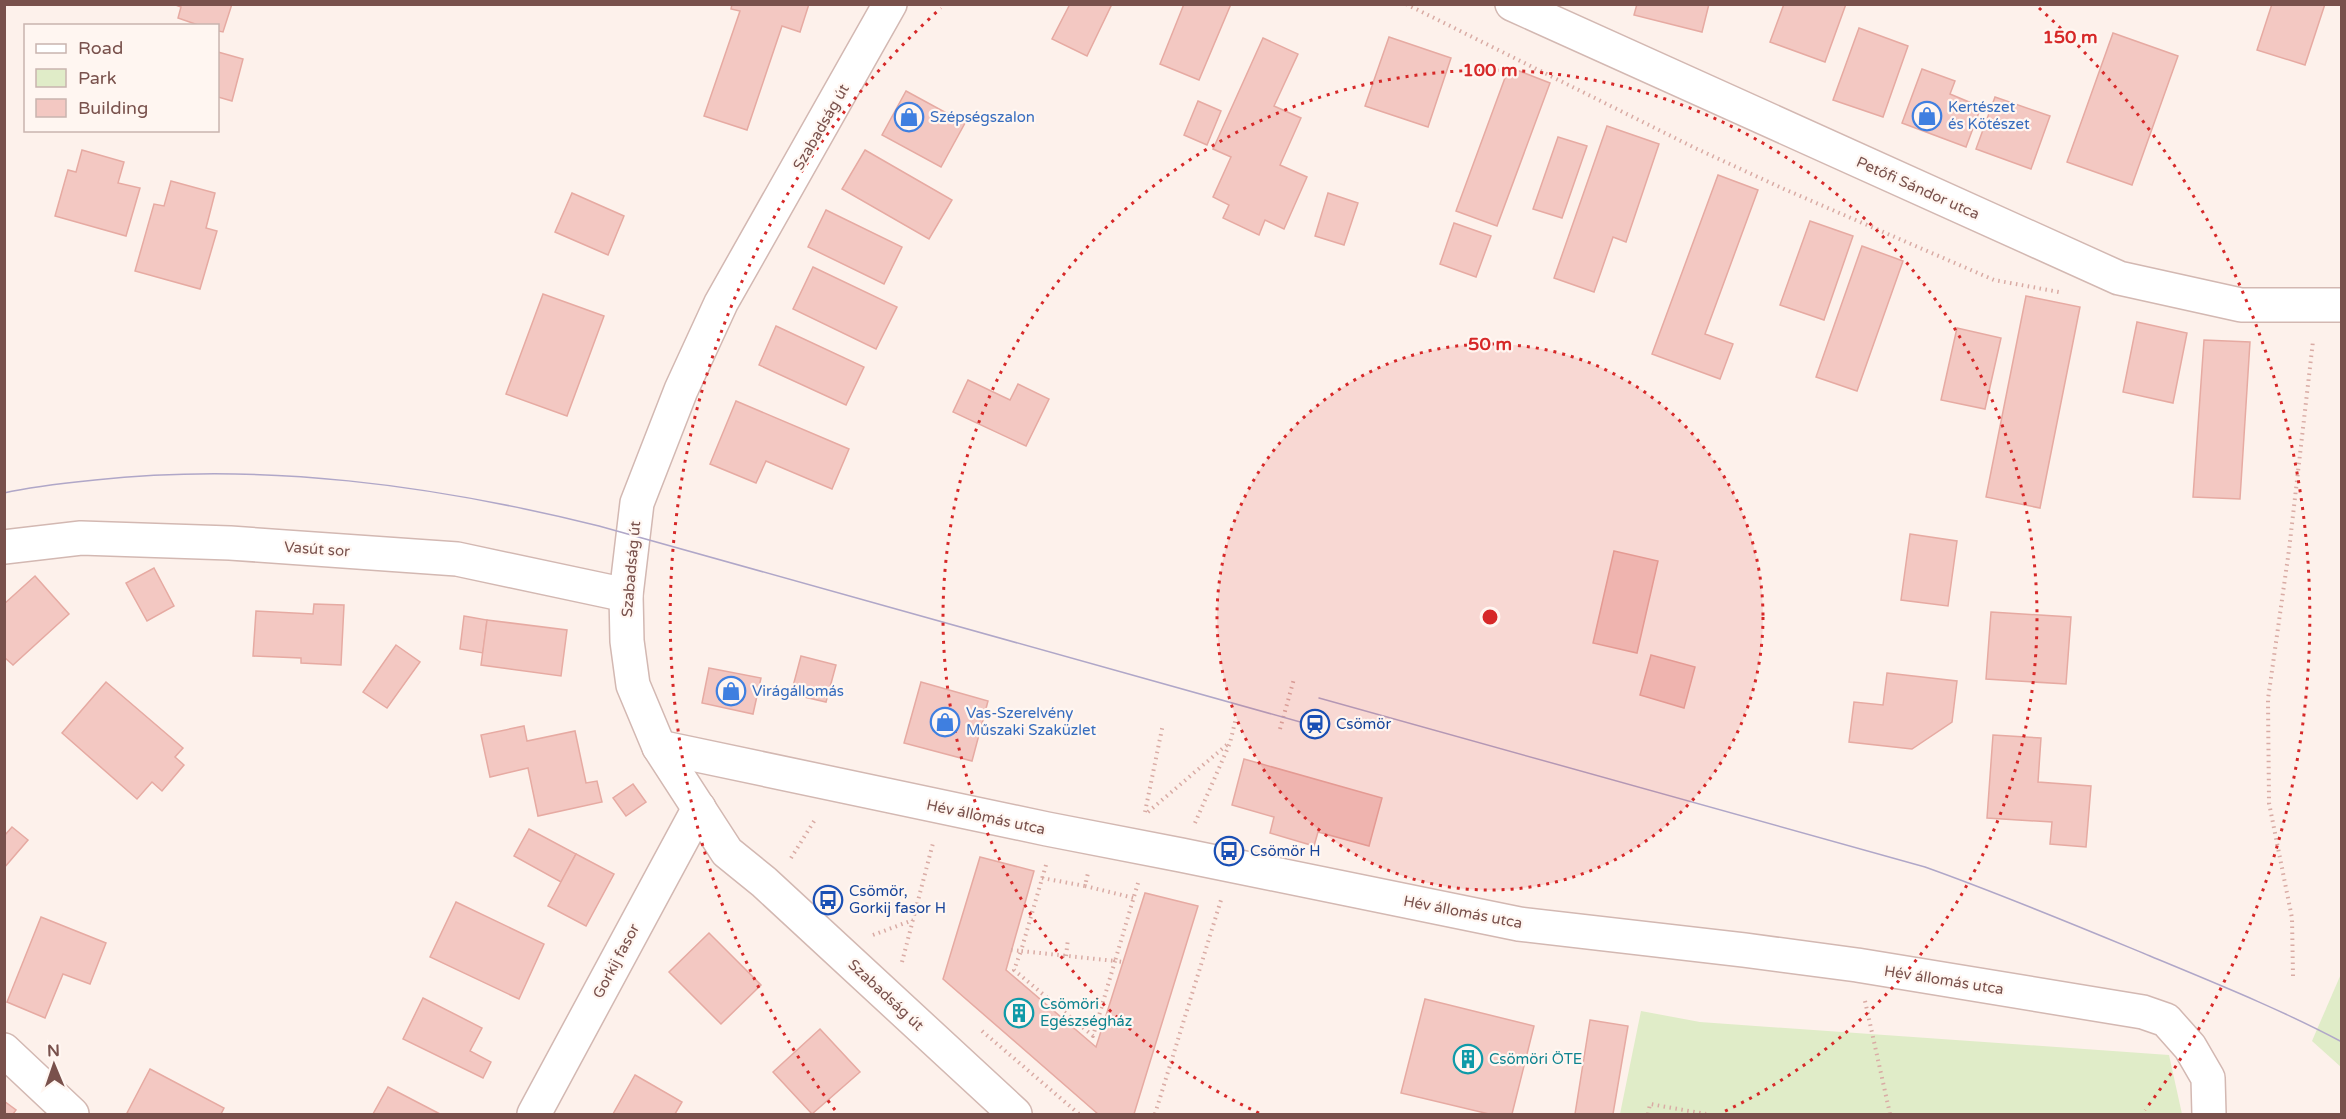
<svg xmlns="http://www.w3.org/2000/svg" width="2346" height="1119" font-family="'Varela Round',sans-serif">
  <rect width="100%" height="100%" fill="#fdf1eb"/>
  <g fill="#e0ecc8">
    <path d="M2341 974V1067L2312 1041Z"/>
    <path d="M1641 1011 1700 1022 2169 1055 2182 1114H1620Z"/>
  </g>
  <g fill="#f3c8c2" stroke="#e6aaa2" stroke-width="1.5">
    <path d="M173 4H232L223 32 218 31V26H201L178 18 181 7Z"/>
    <path d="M732 4H809L800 32 782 26 747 130 704 116 740 11 731 9Z"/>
    <path d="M1070 4H1112L1087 56 1052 39Z"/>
    <path d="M1184 4H1231L1199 80 1160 64Z"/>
    <path d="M1637 4H1709L1702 32 1634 15Z"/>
    <path d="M1784 4H1846L1825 62 1770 42Z"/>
    <path d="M2272 4H2325L2305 65 2257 50Z"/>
    <path d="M1859 28 1908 46 1883 117 1833 100Z"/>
    <path d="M2113 33 2178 56 2132 185 2067 162Z"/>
    <path d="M1389 37 1451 58 1428 127 1365 106Z"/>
    <path d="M1263 38 1298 54 1274 106 1301 118 1280 165 1307 177 1284 229 1265 220 1259 235 1223 218 1229 205 1213 197 1231 157 1213 149Z"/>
    <path d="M218 52 243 59 232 101 218 97Z"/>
    <path d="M1509 67 1550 83 1497 226 1456 211Z"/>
    <path d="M1922 69 1955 81 1950 94 1981 107 1966 147 1902 123Z"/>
    <path d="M906 91 965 123 941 167 882 135Z"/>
    <path d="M1995 97 2050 116 2031 169 1976 149Z"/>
    <path d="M1198 101 1221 111 1207 145 1184 135Z"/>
    <path d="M1607 126 1659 144 1626 242 1613 237 1594 292 1554 278Z"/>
    <path d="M1558 137 1587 146 1562 218 1533 209Z"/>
    <path d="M82 150 124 162 118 183 140 188 126 236 55 216 68 170 76 172Z"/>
    <path d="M865 150 952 200 929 239 842 189Z"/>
    <path d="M1718 175 1758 190 1705 334 1733 344 1720 379 1652 354Z"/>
    <path d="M171 181 215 193 206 228 217 231 200 289 135 271 154 204 164 206Z"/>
    <path d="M572 193 624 216 608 255 555 232Z"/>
    <path d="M1328 193 1358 203 1344 245 1315 236Z"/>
    <path d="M826 210 902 247 884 284 808 247Z"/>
    <path d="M1810 221 1853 236 1824 320 1780 305Z"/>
    <path d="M1454 223 1491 236 1476 277 1440 264Z"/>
    <path d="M1862 246 1903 261 1857 391 1816 377Z"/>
    <path d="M813 267 897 307 876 349 793 309Z"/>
    <path d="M543 294 604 316 567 416 506 394Z"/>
    <path d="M2026 296 2080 307 2040 508 1986 497Z"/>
    <path d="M2137 322 2187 333 2173 403 2123 392Z"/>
    <path d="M776 326 864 367 846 405 759 365Z"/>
    <path d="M1957 328 2001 338 1985 409 1941 400Z"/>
    <path d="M2204 340 2250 342 2240 499 2193 497Z"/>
    <path d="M968 380 1010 400 1018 384 1049 399 1026 446 953 412Z"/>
    <path d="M736 401 849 449 832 489 766 461 756 483 710 464Z"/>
    <path d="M1910 534 1957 541 1948 606 1901 600Z"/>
    <path d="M1614 551 1658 561 1637 653 1593 643Z"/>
    <path d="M154 568 174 606 147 621 126 583Z"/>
    <path d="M35 576 69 614 13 665 4 657V604Z"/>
    <path d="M314 604 344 605 341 665 301 663V658L253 656 256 611 313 614Z"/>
    <path d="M1991 612 2071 617 2066 684 1986 679Z"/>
    <path d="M464 616 487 620 483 653 460 649Z"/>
    <path d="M487 620 567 630 561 676 481 665Z"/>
    <path d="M396 645 420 662 387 708 363 692Z"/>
    <path d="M1651 655 1695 667 1684 708 1640 695Z"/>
    <path d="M801 656 836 665 826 702 791 694Z"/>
    <path d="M709 668 761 678 753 714 702 703Z"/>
    <path d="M1887 673 1957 681 1952 722 1912 749 1849 742 1854 702 1883 705Z"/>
    <path d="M106 682 183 748 175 757 184 765 162 791 152 782 137 799 62 733Z"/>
    <path d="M921 682 988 701 972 761 904 743Z"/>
    <path d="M524 726 527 741 575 731 586 783 597 781 602 802 538 816 528 768 490 777 481 735Z"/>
    <path d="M1993 735 2041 738 2038 782 2091 786 2086 847 2050 844 2052 822 1987 818Z"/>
    <path d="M1244 759 1382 798 1369 846 1318 832 1314 846 1270 833 1274 817 1232 805Z"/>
    <path d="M633 784 646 802 626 816 613 798Z"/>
    <path d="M12 827 28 840 4 868V836Z"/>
    <path d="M529 829 576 854 561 882 514 856Z"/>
    <path d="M576 854 614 874 586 926 548 906Z"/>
    <path d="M980 857 1034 871 1006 970 1096 1047 1145 893 1198 906 1134 1114H1098L943 979Z"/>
    <path d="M456 902 544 944 519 999 430 957Z"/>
    <path d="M41 917 106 943 90 984 63 974 45 1018 7 1002Z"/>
    <path d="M709 933 761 985 721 1024 669 972Z"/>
    <path d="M423 998 482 1028 470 1051 491 1062 483 1078 403 1039Z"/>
    <path d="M1425 999 1534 1026 1512 1114H1489L1401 1093Z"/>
    <path d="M1590 1020 1628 1026 1613 1114H1575Z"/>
    <path d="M820 1029 860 1072 812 1114 773 1072Z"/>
    <path d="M150 1069 224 1108 221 1114H130L127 1113Z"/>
    <path d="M635 1075 682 1102 675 1114H613Z"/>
    <path d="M388 1087 440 1114H373Z"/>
    <path d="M4 1101 16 1110 13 1114H4Z"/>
  </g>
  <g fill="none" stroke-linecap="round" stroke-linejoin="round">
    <g stroke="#d3b8b2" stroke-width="36">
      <g id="minor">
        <path d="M890 4 721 303 681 390 637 503 626 595 627 641 633 685 659 747 727 852 764 882 1015 1114"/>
        <path d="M1512 4 2119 278 2241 305H2342"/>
        <path d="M4 547 81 538 230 543 457 559 626 595"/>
        <path d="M659 747 1047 829 1181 855 1519 924 1744 950 1857 965 2143 1012 2166 1020 2190 1047 2208 1078 2209 1114"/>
        <path d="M4 1050 72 1114"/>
        <path d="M534 1114 699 808"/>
      </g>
    </g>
    <g stroke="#d9aba4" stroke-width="4" stroke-dasharray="1.5 4.5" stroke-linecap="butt">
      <path d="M1406 4 1695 148 1784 189 1994 280 2059 292"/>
      <path d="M1280 729 1294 679"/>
      <path d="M1145 812 1163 724"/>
      <path d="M1148 812 1229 743"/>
      <path d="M1195 823 1230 743 1236 718"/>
      <path d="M791 858 816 818"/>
      <path d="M1046 865 1021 951 1115 961 1138 883"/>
      <path d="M1042 878 1085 886 1088 873"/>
      <path d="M1085 886 1134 898"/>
      <path d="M873 935 913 920"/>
      <path d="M1011 950 1021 951 1014 970 1093 1036 1115 961 1123 962"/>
      <path d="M1066 956 1068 939"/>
      <path d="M902 962 933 843"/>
      <path d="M2293 976 2292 918 2269 803 2268 699 2289 550 2313 341"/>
      <path d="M1865 1001 1890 1114"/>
      <path d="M982 1031 1079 1114"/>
      <path d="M1155 1114 1221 900"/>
      <path d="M1648 1114 1650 1104 1706 1114"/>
    </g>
    <use href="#minor" stroke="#fff" stroke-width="33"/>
    <g stroke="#b0a7c8" stroke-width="1.5">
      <path d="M4 493C34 486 65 483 95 480 264 462 434 485 599 526L1311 725"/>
      <path d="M1319 698 1925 867C2001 894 2075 925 2150 956 2215 983 2280 1009 2342 1042"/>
    </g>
  </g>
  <circle cx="1490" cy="617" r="273" fill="#d62828" fill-opacity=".12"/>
  <g fill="none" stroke="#d62828" stroke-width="3" stroke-dasharray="3 6">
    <circle cx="1490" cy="617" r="273"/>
    <path d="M1259 1113A547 547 0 1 1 1721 1113"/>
    <path d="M835 1110A820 820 0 0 1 941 8M2039 8A820 820 0 0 1 2145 1110"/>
  </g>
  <defs>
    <g id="shop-ring" transform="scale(1.5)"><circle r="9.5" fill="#fff6f1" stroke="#3f7fe0" stroke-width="1.5"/><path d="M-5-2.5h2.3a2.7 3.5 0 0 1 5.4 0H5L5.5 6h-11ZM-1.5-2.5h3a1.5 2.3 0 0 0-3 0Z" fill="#3f7fe0"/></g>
    <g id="station-ring" transform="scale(1.5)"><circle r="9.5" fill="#fff6f1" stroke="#1a4fb4" stroke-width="1.5"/><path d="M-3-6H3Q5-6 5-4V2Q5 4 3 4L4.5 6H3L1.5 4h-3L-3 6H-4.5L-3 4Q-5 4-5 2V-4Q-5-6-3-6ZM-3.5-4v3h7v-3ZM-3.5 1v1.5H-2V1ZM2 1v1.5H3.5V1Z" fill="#1a4fb4"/></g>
    <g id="bus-ring" transform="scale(1.5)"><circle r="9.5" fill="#fff6f1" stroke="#1a4fb4" stroke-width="1.5"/><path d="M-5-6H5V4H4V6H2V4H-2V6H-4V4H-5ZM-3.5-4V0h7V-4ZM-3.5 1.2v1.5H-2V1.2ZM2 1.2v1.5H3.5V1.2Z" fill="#1a4fb4"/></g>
    <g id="building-ring" transform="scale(1.5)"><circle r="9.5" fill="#fff6f1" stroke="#0f9aa8" stroke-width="1.5"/><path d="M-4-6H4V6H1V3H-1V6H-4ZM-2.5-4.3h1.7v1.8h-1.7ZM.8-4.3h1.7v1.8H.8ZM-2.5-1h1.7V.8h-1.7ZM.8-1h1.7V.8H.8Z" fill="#0f9aa8"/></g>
  </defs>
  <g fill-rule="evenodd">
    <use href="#shop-ring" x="1927" y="116"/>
    <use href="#shop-ring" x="909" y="117"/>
    <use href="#shop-ring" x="731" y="691"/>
    <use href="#shop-ring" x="945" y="722"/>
    <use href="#station-ring" x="1315" y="724"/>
    <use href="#bus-ring" x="1229" y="851"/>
    <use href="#bus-ring" x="828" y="900"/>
    <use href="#building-ring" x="1019" y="1013"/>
    <use href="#building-ring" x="1468" y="1059"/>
  </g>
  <g text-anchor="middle" stroke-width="4.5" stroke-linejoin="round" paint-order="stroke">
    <g font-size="15" fill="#366cbe" stroke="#fff6f1" text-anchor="start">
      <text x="1948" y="112">Kertészet<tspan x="1948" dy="17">és Kötészet</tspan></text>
      <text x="930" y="122">Szépségszalon</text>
      <text x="752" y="696">Virágállomás</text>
      <text x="966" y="718">Vas-Szerelvény<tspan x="966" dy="17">Műszaki Szaküzlet</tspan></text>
    </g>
    <g font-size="15" fill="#79514c" stroke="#fff6f1">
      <text transform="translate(821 127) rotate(-60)" y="5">Szabadság út</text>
      <text transform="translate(1918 188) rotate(24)" y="5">Petőfi Sándor utca</text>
      <text transform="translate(317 549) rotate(4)" y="5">Vasút sor</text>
      <text transform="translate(631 569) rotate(-85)" y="5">Szabadság út</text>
      <text transform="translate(986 817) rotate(12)" y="5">Hév állomás utca</text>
      <text transform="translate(1463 912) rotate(11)" y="5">Hév állomás utca</text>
      <text transform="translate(616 961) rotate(-62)" y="5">Gorkij fasor</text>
      <text transform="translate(1944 980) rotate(9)" y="5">Hév állomás utca</text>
      <text transform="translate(886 995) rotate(43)" y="5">Szabadság út</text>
    </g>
    <g font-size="15" fill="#164399" stroke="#fff6f1" text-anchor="start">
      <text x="1336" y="729">Csömör</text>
      <text x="1250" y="856">Csömör H</text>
      <text x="849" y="896">Csömör,<tspan x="849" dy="17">Gorkij fasor H</tspan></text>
    </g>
    <g font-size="15" fill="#0d838f" stroke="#fff6f1" text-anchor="start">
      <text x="1040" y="1009">Csömöri<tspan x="1040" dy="17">Egészségház</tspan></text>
      <text x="1489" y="1064">Csömöri ÖTE</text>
    </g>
  </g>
  <circle cx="1490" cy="617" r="9" fill="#d62828" stroke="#fff6f1" stroke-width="3"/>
  <g font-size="18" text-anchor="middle" font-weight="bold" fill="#d62828" stroke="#fff6f1" stroke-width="4.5" stroke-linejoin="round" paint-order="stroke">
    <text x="2070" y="43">150 m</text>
    <text x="1490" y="76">100 m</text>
    <text x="1490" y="350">50 m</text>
  </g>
  <rect width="2346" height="1119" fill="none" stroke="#79514c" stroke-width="12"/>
  <rect x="24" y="24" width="195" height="108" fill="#fff6f1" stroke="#c9b4af" stroke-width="1.5"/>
  <rect x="36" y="44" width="30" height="9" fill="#ffffff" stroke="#c9b4af" stroke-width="1.5"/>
  <text x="78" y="54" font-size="18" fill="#79514c">Road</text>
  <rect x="36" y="69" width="30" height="18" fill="#e0ecc8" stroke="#c9b4af" stroke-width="1.5"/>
  <text x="78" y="84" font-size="18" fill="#79514c">Park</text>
  <rect x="36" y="99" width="30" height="18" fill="#f3c8c2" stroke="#c9b4af" stroke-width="1.5"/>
  <text x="78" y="114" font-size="18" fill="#79514c">Building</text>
  <g transform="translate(54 1065) rotate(358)" stroke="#fff6f1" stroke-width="4.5" paint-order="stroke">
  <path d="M0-4.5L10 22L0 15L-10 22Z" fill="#79514c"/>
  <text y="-9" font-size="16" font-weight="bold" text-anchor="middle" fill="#79514c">N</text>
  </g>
</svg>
